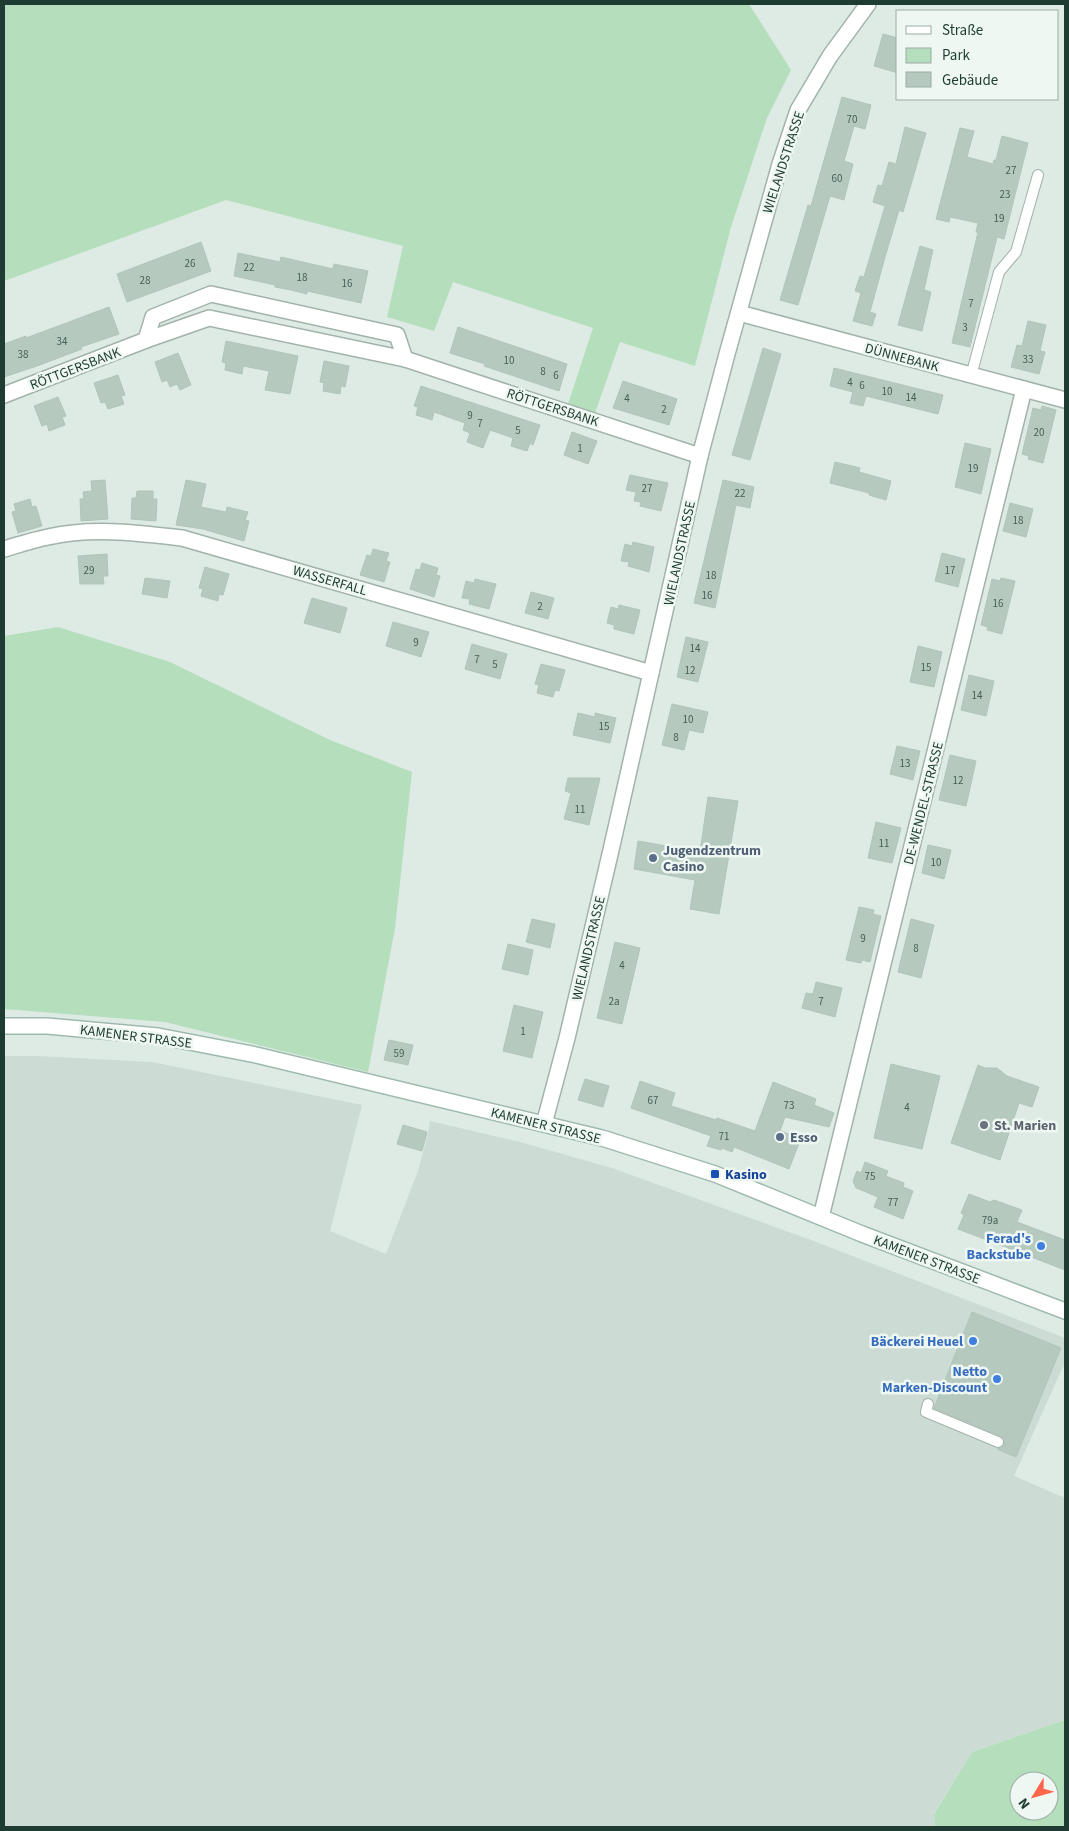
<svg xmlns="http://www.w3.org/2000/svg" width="1069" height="1831" font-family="'Source Sans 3',sans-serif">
  <rect width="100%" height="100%" fill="#deebe4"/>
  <path fill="#ccdbd3" d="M4 1056H36L152 1062 362 1105 330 1231 386 1254 418 1171 428 1133 430 1121 520 1142 612 1168 811 1240 1065 1338V1362L1014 1476 1065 1498V1720L972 1752 934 1813 935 1827H4Z"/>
  <g fill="#b4debc" fill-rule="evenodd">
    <path d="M4 4H749L791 70 767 118 731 227 695 366 620 342 595 413 568 404 593 328 453 282 434 331 387 317 403 246 226 200 4 281Z"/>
    <path d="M58 627 170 662 330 740 412 772 395 928 368 1072 165 1022 4 1009V636Z"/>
    <path d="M1065 1720V1827H935L934 1814 972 1752ZM1019 1781H1049V1811H1019Z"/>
  </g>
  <g fill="#b6c9bf" stroke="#b0c5ba">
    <path d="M883 34 898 38V73L874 66Z"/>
    <path d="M842 97 871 105 865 129 854 126 844 161 853 164 844 200 830 196 798 305 780 300 808 205 811 206Z"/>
    <path d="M905 127 926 133 903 212 899 210 885 257 870 312 876 314 872 326 853 321 861 293 855 291 860 276 864 277 885 206 873 202 878 185 882 186 889 162 896 164Z"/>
    <path d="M960 128 974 131 967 157 993 164 994 160H996L1002 136 1028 143 1004 239 997 237 970 347 952 343 978 232H976L978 223 950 217 949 222 936 219Z"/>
    <path d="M201 242 211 271 127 302 117 274Z"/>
    <path d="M920 246 933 250 924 290 931 292 922 331 898 325Z"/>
    <path d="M238 253 280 262 281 257 333 269 334 264 368 271 361 303 307 291V294L291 290 275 287V285L234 276Z"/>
    <path d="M109 307 119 334 81 347 82 349 37 366 4 377V344L26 336V338Z"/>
    <path d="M1028 321 1046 325 1040 351 1045 352 1039 374 1011 367 1017 345 1022 346Z"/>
    <path d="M458 327 567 364 559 391 484 366 485 364 450 353Z"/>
    <path d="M226 341 298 356 290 394 265 390 269 371 243 366 242 374 225 370 226 363 222 362Z"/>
    <path d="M763 348 781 354 750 460 732 455Z"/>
    <path d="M178 353 191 385 180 390 177 384 170 387 167 380 162 382 155 362Z"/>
    <path d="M324 361 349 366 345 387 341 386 340 394 323 391 324 383 320 382Z"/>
    <path d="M834 368 943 395 938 414 866 396 863 406 850 403 853 392 830 386Z"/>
    <path d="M118 375 125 395 121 396 124 404 108 409 105 402 101 403 94 383Z"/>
    <path d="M623 381 677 399 669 425 613 408Z"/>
    <path d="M421 386 540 425 533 445 530 443 527 451 511 446 513 438 490 430 483 448 467 442 470 433 463 430 465 423 434 412 432 420 416 415 418 407 414 406Z"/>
    <path d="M58 397 66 416 62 417 65 425 49 431 47 424 42 426 34 406Z"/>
    <path d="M1042 406 1056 410 1043 463 1028 459 1029 456 1022 454 1033 408 1041 410Z"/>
    <path d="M572 432 597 441 588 464 564 455Z"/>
    <path d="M965 443 991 449 981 494 955 487Z"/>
    <path d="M835 462 860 468 859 472 891 481 886 500 869 495V493L830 483Z"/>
    <path d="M630 475 668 483 661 511 640 506 641 502 634 501 636 492 626 490Z"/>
    <path d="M105 480 108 519 81 521 80 499H84L83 492 92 491 91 481Z"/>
    <path d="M186 480 206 484 201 507 226 512 227 507 248 512 245 520 249 521 244 541 203 529 176 525Z"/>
    <path d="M723 480 754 487 750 508 736 505 715 608 694 603Z"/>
    <path d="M137 491H153V499H157L156 521 131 519 132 498H136Z"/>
    <path d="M30 499 32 507 36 506 42 526 18 533 12 512 16 511 14 504Z"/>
    <path d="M1010 503 1033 509 1026 537 1003 531Z"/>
    <path d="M633 542 654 547 649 572 628 566 629 562 621 561 625 544 632 546Z"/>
    <path d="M373 549 389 553 386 561 390 562 384 582 360 575 367 555 371 556Z"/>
    <path d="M942 553 965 559 958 587 935 581Z"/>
    <path d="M107 554 108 576H103L104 584H80L78 556Z"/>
    <path d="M422 563 438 568 436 575 440 576 434 597 410 589 416 569 420 570Z"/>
    <path d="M205 567 229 574 223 595 219 594 218 601 201 596 203 589 199 588Z"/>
    <path d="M145 578 170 581 167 598 142 594Z"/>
    <path d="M1001 578 1015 581 1002 634 987 630 988 627 981 625 992 579 1000 581Z"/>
    <path d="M475 579 496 584 489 609 469 604 470 599 462 598 466 581 474 583Z"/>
    <path d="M531 592 554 598 548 619 525 613Z"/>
    <path d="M312 598 347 608 340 633 304 623Z"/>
    <path d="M619 605 640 610 634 634 614 629V625L607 623 611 607 618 609Z"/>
    <path d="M393 622 429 632 421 657 386 646Z"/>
    <path d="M686 637 708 642 698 682 677 677Z"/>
    <path d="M472 644 507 654 500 679 465 669Z"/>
    <path d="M918 646 942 652 934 687 910 682Z"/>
    <path d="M541 664 565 670 559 691 555 690 553 697 537 693 539 685 535 684Z"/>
    <path d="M969 675 994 681 986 716 961 710Z"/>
    <path d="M672 704 708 712 703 733 689 730 684 750 662 745Z"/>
    <path d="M578 713 595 717V713L616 718 610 743 573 735Z"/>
    <path d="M897 746 920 751 913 780 890 774Z"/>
    <path d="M950 755 976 761 966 806 939 800Z"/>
    <path d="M568 778H600L589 825 564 819 571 793 565 791Z"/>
    <path d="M708 797 738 801 719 914 690 909 695 880 634 869 638 841 700 852Z"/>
    <path d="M876 822 901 828 892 863 868 858Z"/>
    <path d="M928 845 951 850 944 879 922 873Z"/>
    <path d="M859 907 874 910 873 914 881 916 870 962 862 960 861 963 846 960Z"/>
    <path d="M532 919 555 924 550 948 526 942Z"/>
    <path d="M911 919 934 925 921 978 898 972Z"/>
    <path d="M615 942 640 948 622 1024 597 1018Z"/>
    <path d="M508 944 533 950 528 975 502 969Z"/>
    <path d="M816 982 842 988 835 1017 802 1008 806 993 813 994Z"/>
    <path d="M514 1005 543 1012 532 1058 503 1051Z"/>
    <path d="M389 1040 413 1045 408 1065 384 1060Z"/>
    <path d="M891 1064 940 1076 922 1149 874 1138Z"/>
    <path d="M978 1065 985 1068H997L1007 1076 1039 1087 1032 1107 1019 1103 1000 1160 951 1143Z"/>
    <path d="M585 1079 609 1086 603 1107 578 1100Z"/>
    <path d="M640 1081 675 1093 671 1106 716 1120 717 1118 755 1131 773 1082 816 1099 814 1105 834 1113 829 1127 785 1117 780 1131 801 1138 789 1169 734 1147 732 1152 722 1148 721 1150 707 1146 711 1136 631 1108Z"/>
    <path d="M403 1125 427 1132 422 1151 397 1144Z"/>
    <path d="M865 1162 888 1171 886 1176 904 1183 903 1187 913 1191 903 1219 874 1207 878 1197 856 1188 853 1181 857 1171 861 1173Z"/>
    <path d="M969 1194 990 1202 994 1200 1022 1210 1017 1222 1065 1240V1270L958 1229 964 1215 961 1213Z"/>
    <path d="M972 1312 1061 1348 1016 1457 997 1449 1002 1448 1004 1444V1438L1001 1436 934 1408Z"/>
  </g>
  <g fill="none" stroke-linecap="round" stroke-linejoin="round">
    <g stroke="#a1b3ab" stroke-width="12">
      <g id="service">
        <path d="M971 376 999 272 1016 252 1038 175"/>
        <path d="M928 1404 926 1412 998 1442"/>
      </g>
    </g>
    <g stroke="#a1b3ab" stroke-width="18">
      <g id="minor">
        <path d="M739 313 1065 400"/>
        <path d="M146 340 153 317 211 294 397 335 405 359"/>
        <path d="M4 395 146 340 209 318 405 359 700 456"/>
        <path d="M4 549C18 545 33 540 48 537 92 527 138 533 182 538L651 673"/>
        <path d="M544 1124 567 1038 611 850 700 456 727 354 780 164 798 110 830 56 868 4"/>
        <path d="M821 1217 1024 389"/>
      </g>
    </g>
    <g stroke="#9ebaae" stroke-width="18">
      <path id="secondary" d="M4 1026H47L158 1036 256 1055 602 1138 715 1174 862 1234 1065 1311"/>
    </g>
    <use href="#service" stroke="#fff" stroke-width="10"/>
    <use href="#minor" stroke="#fff" stroke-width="15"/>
    <use href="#secondary" stroke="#fff" stroke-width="15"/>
  </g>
  <g fill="#5c6f8a" stroke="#eef7f2" stroke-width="2">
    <circle cx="653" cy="858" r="5"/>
    <circle cx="780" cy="1137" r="5"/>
  </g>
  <circle fill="#6b7280" stroke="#eef7f2" stroke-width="2" cx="984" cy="1125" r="5"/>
  <rect fill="#1a4fb4" stroke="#eef7f2" stroke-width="2" x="710" y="1169" width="10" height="10" rx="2.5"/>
  <g fill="#3f7fe0" stroke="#eef7f2" stroke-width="2">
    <circle cx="1041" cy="1246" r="5"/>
    <circle cx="973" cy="1341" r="5"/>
    <circle cx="997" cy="1379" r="5"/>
  </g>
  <g text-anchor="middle" stroke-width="5" stroke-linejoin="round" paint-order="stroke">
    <g font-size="11" fill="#445f54">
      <text x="852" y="123">70</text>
      <text x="1011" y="174">27</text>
      <text x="837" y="182">60</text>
      <text x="1005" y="198">23</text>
      <text x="999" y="222">19</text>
      <text x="190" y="267">26</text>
      <text x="249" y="271">22</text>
      <text x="302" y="281">18</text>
      <text x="145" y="284">28</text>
      <text x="347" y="287">16</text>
      <text x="971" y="307">7</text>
      <text x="965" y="331">3</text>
      <text x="62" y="345">34</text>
      <text x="23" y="358">38</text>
      <text x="1028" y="363">33</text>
      <text x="509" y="364">10</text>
      <text x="543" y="375">8</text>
      <text x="556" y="379">6</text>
      <text x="850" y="386">4</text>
      <text x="862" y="389">6</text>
      <text x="887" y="395">10</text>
      <text x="911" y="401">14</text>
      <text x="627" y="402">4</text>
      <text x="664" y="413">2</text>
      <text x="470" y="419">9</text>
      <text x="480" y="427">7</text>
      <text x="518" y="434">5</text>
      <text x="1039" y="436">20</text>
      <text x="580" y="452">1</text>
      <text x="973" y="472">19</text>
      <text x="647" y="492">27</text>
      <text x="740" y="497">22</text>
      <text x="1018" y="524">18</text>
      <text x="89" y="574">29</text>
      <text x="950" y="574">17</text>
      <text x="711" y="579">18</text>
      <text x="707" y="599">16</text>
      <text x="998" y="607">16</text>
      <text x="540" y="610">2</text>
      <text x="416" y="646">9</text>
      <text x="695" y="652">14</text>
      <text x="477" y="663">7</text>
      <text x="495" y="668">5</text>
      <text x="926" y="671">15</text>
      <text x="690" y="674">12</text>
      <text x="977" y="699">14</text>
      <text x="688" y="723">10</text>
      <text x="604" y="730">15</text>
      <text x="676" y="741">8</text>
      <text x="905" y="767">13</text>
      <text x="958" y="784">12</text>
      <text x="580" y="813">11</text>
      <text x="884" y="847">11</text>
      <text x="936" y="866">10</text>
      <text x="863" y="942">9</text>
      <text x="916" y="952">8</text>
      <text x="622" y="969">4</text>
      <text x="614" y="1005">2a</text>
      <text x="821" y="1005">7</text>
      <text x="523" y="1035">1</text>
      <text x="399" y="1057">59</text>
      <text x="653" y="1104">67</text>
      <text x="789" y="1109">73</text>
      <text x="907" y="1111">4</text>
      <text x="724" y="1140">71</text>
      <text x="870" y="1180">75</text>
      <text x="893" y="1206">77</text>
      <text x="990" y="1224">79a</text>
    </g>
    <g font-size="14" fill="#1e3c31" stroke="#eef7f2">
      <text transform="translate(783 162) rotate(-72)" y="5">WIELANDSTRASSE</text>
      <text transform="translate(902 357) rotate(15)" y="5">DÜNNEBANK</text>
      <text transform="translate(75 368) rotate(-21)" y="5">RÖTTGERSBANK</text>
      <text transform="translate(553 407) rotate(18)" y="5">RÖTTGERSBANK</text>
      <text transform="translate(679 553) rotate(-78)" y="5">WIELANDSTRASSE</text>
      <text transform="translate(330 580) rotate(16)" y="5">WASSERFALL</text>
      <text transform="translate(923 803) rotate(-76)" y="5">DE-WENDEL-STRASSE</text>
      <text transform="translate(588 948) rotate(-77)" y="5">WIELANDSTRASSE</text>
      <text transform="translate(136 1036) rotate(7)" y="5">KAMENER STRASSE</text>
      <text transform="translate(546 1125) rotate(14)" y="5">KAMENER STRASSE</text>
      <text transform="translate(927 1259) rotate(21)" y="5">KAMENER STRASSE</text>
    </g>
    <g font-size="14" font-weight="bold" fill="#4e5e75" stroke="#eef7f2" text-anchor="start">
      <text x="663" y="855">Jugendzentrum<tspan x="663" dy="16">Casino</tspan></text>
      <text x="790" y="1142">Esso</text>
    </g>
    <g font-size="14" font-weight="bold" fill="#5b616d" stroke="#eef7f2" text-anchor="start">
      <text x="994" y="1130">St. Marien</text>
    </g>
    <g font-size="14" font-weight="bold" fill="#164399" stroke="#eef7f2" text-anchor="start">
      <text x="725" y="1179">Kasino</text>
    </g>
    <g font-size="14" font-weight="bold" fill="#366cbe" stroke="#eef7f2" text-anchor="end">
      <text x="1031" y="1243">Ferad's<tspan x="1031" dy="16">Backstube</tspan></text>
      <text x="963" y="1346">Bäckerei Heuel</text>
      <text x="987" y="1376">Netto<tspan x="987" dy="16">Marken-Discount</tspan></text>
    </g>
  </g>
  <rect width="1069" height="1831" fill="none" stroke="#1e3c31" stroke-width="10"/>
  <rect x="896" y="10" width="162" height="90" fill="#eef7f2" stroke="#9baca5"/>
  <rect x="906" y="26" width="25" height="8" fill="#ffffff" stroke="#9baca5"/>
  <text x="942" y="35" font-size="15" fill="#1e3c31">Straße</text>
  <rect x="906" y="48" width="25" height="15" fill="#b4debc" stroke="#9baca5"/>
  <text x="942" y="60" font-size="15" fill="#1e3c31">Park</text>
  <rect x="906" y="72" width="25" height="15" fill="#b6c9bf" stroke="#9baca5"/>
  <text x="942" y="85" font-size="15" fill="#1e3c31">Gebäude</text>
  <g transform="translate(1034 1796) rotate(233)"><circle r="24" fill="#eef7f2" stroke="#9baca5"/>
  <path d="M0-4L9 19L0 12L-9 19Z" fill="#fd664a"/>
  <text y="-8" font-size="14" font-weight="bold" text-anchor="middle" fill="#1e3c31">N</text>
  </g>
</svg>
